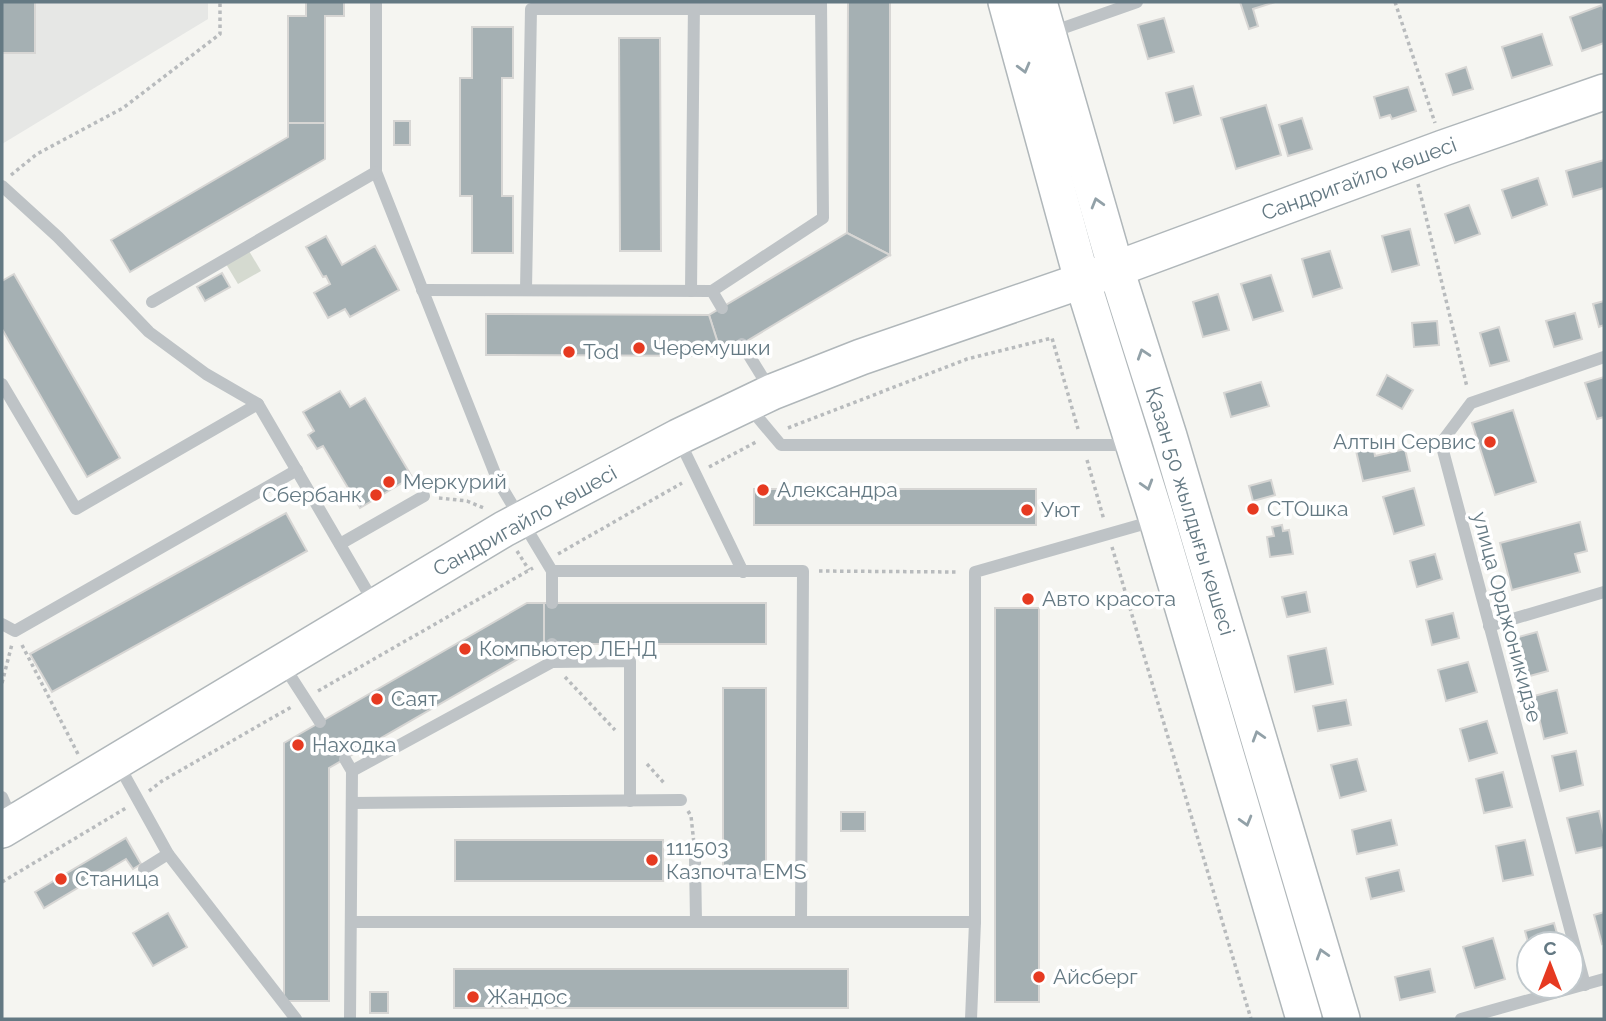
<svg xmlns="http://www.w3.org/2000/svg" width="1606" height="1021" font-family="Raleway,sans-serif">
  <rect width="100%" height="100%" fill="#f5f5f1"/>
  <path fill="#e6e7e5" d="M2 2H208V19L2 144Z"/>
  <path fill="#d5dad0" d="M249 251 261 271 238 284 226 264Z"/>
  <g fill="#a5b0b3" stroke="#d7d6d4" stroke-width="2">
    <rect x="2" y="2" width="33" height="51"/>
    <path d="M306 2H344V16H325V123H288V16H306Z"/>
    <path d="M848 2H890V255L847 233Z"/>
    <path d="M1240 2H1275L1253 9 1258 26 1249 29Z"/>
    <path d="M1602 5 1604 11V43L1582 51 1570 17Z"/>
    <path d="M1164 18 1174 52 1148 59 1138 25Z"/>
    <path d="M472 27H513V78H502V196H513V253H472V196H460V78H472Z"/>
    <path d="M1542 34 1552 65 1512 78 1502 47Z"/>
    <path d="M619 38H660L661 251H620Z"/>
    <path d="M1466 67 1473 89 1453 95 1446 74Z"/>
    <path d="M1193 86 1201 115 1174 123 1166 93Z"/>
    <path d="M1408 87 1416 111 1392 119 1390 115 1380 118 1374 97Z"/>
    <path d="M1266 105 1281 155 1236 169 1221 118Z"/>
    <path d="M1302 118 1312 149 1288 156 1279 125Z"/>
    <rect x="394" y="121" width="16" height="24"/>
    <path d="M288 123H325V159L130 272 111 240 288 137Z"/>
    <path d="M1604 160V188L1573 197 1566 171Z"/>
    <path d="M1538 178 1547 205 1512 218 1502 190Z"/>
    <path d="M1469 205 1480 234 1455 243 1445 214Z"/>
    <path d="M1410 229 1419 265 1392 272 1382 236Z"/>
    <path d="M847 233 890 255 722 356 709 315Z"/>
    <path d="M326 236 342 265 375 246 399 290 350 317 345 309 328 318 314 293 330 284 326 276 323 277 306 247Z"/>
    <path d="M1330 251 1342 288 1313 297 1302 259Z"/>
    <path d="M222 273 230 287 205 301 197 287Z"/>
    <path d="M14 274 120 458 87 477 2 329V281Z"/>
    <path d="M1271 275 1283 311 1253 320 1241 284Z"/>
    <path d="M1218 294 1229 330 1203 337 1193 302Z"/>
    <path d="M1604 301V325L1599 327 1593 304Z"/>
    <path d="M1575 313 1582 339 1554 347 1546 321Z"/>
    <path d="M486 314 709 315 722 356 486 355Z"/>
    <path d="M1437 321 1439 345 1414 347 1412 323Z"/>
    <path d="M1499 327 1509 361 1490 366 1480 333Z"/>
    <path d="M1387 375 1413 390 1402 409 1377 395Z"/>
    <path d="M1604 377V417L1597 419 1585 383Z"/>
    <path d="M1261 382 1269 406 1231 417 1224 393Z"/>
    <path d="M340 391 350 407 365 398 412 477 360 508 323 446 317 449 308 435 314 431 303 412Z"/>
    <path d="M1513 410 1536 482 1495 495 1472 423Z"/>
    <path d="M1372 438 1375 456 1405 449 1410 471 1363 481 1354 442Z"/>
    <path d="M1271 480 1275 495 1253 501 1249 486Z"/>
    <path d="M1414 488 1424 525 1394 534 1383 497Z"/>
    <rect x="754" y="489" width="282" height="36"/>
    <path d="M286 513 307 551 52 692 30 654Z"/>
    <path d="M1580 522 1587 551 1575 554 1580 572 1512 590 1500 543Z"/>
    <path d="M1282 525 1283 531 1289 530 1293 554 1270 557 1267 537 1274 536 1272 527Z"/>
    <path d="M1435 554 1442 579 1417 587 1410 561Z"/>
    <path d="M1306 592 1310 612 1287 617 1282 597Z"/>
    <path d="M527 603H544V644L329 768V1001H284V743Z"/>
    <rect x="544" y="603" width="222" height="41"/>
    <rect x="995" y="608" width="44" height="394"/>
    <path d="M1453 613 1459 638 1432 645 1426 620Z"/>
    <path d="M1537 632 1548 671 1526 677 1515 638Z"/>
    <path d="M1326 648 1333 684 1295 692 1288 656Z"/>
    <path d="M1468 662 1477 692 1446 701 1438 670Z"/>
    <rect x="723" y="688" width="43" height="188"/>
    <path d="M1557 690 1567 733 1544 739 1534 696Z"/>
    <path d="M1346 700 1351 725 1318 731 1313 706Z"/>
    <path d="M1487 721 1497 753 1469 761 1460 729Z"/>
    <path d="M1576 751 1583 785 1560 791 1552 756Z"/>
    <path d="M1357 759 1366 791 1340 798 1331 765Z"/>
    <path d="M1503 772 1512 807 1484 813 1476 779Z"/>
    <path d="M1599 811 1604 835V847L1576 853 1567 818Z"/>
    <rect x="841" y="812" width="24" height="19"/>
    <path d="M1391 820 1397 845 1357 854 1352 830Z"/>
    <path d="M126 838 141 864 133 869 126 859 44 908 35 892Z"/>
    <rect x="455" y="840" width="208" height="41"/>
    <path d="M1525 840 1533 875 1503 881 1496 846Z"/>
    <path d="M1399 870 1404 891 1371 899 1366 878Z"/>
    <path d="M1604 912V943L1602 944 1594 915Z"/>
    <path d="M168 913 187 947 153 966 133 933Z"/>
    <path d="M1554 923 1560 944H1529V946L1525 931Z"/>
    <path d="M1493 938 1505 979 1475 988 1463 947Z"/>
    <rect x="454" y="969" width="394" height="39"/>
    <path d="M1430 969 1435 992 1400 1000 1395 977Z"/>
    <rect x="370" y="992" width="18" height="21"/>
  </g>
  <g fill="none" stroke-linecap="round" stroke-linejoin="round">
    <g stroke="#b0b7ba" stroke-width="38">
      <g id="secondary">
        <path d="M1006 2 1082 280 1157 520 1304 1019"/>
        <path d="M1039 2 1116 269 1169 436 1342 1019"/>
        <path d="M2 830 504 529 678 437 772 392 861 357 1116 269 1443 148 1604 92"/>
      </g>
    </g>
    <g stroke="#b8bbbd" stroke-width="3.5" stroke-dasharray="3.5 3.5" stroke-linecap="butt">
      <path d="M1395 2 1435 123"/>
      <path d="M11 175 37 154 123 108 220 34V2"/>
      <path d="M1418 184 1467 387"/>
      <path d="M788 428 967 359 1052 338 1078 429"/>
      <path d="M1087 460 1104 520"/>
      <path d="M709 467 758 441"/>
      <path d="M439 498 467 501 486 509"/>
      <path d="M1112 547 1251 1019"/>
      <path d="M517 551 529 570"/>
      <path d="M558 554 682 483"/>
      <path d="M819 571 958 572"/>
      <path d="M22 645 78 754"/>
      <path d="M565 677 615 730"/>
      <path d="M2 683 12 644"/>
      <path d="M318 691 533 568"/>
      <path d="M647 764 665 784"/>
      <path d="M149 791 162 781 293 706"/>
      <path d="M688 811 691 816 694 844"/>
      <path d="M2 882 126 808"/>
    </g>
    <g stroke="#bec3c6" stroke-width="12">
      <path d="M376 2V172L498 481 552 571H803L801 922"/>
      <path d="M1049 33 1137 2"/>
      <path d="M2 186 58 237 149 332 206 374 258 404"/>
      <path d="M422 290 712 291 823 218 821 2"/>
      <path d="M526 290 531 9H821"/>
      <path d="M691 291 694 2"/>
      <path d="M712 291 722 308"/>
      <path d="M152 302 376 172"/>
      <path d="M742 344 771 391"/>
      <path d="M2 384 76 509 258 404 374 603"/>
      <path d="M749 407 781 445H1129"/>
      <path d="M679 440 743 572"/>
      <path d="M340 544 424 496"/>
      <path d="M552 571V603"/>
      <path d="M2 624 15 631 297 470"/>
      <path d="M1489 626 1604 592"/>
      <path d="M552 644V662"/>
      <path d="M282 663 320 722"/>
      <path d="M345 759 352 771 350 1019"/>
      <path d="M117 762 168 854 296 1019"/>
      <path d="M352 771 552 662 630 661V801"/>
      <path d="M2 797 13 822"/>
      <path d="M352 803 681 800"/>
      <path d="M695 859 696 922"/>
      <path d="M144 869 168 854"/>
      <path d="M352 922H975"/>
      <path d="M1585 985 1441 443 1471 403 1604 357"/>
      <path d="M971 1019 975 922V572L1154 521"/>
      <path d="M1461 1019 1604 979"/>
    </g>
    <use href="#secondary" stroke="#fff" stroke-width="35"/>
  </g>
  <defs><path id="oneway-chevron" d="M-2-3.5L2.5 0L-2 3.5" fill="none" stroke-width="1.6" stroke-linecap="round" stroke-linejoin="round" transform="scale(1.75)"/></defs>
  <g stroke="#92a1a8">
    <use href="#oneway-chevron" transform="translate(1024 68) rotate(75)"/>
    <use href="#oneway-chevron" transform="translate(1097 203) rotate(-106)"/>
    <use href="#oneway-chevron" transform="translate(1143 354) rotate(-108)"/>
    <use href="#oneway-chevron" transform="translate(1147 485) rotate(73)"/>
    <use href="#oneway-chevron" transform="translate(1258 736) rotate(-107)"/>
    <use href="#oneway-chevron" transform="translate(1246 821) rotate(74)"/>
    <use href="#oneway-chevron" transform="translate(1322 954) rotate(-107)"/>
  </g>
  <g fill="#e63a21" stroke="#fff" stroke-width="2.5">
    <circle cx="639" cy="348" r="7"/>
    <circle cx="569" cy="352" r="7"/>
    <circle cx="1490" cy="442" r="7"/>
    <circle cx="389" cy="482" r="7"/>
    <circle cx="763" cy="490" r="7"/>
    <circle cx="376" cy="495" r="7"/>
    <circle cx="1253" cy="509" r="7"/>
    <circle cx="1027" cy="510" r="7"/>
    <circle cx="1028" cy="599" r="7"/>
    <circle cx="465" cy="649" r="7"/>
    <circle cx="377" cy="699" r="7"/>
    <circle cx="298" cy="745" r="7"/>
    <circle cx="652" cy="860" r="7"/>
    <circle cx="61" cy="879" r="7"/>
    <circle cx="1039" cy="977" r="7"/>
    <circle cx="473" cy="997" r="7"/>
  </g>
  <g text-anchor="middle" stroke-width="7" stroke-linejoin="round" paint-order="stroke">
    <g font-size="21" fill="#647983" stroke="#fff">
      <text transform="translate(1359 179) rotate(-20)" y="7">Сандригайло көшесі</text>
      <text transform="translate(1190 511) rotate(73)" y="7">Қазан 50 жылдығы көшесі</text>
      <text transform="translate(525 521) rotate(-29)" y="7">Сандригайло көшесі</text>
      <text transform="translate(1507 617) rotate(75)" y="7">улица Орджоникидзе</text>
    </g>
    <g font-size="21" fill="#647983" stroke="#fff" text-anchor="start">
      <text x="653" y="355">Черемушки</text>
      <text x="583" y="359">Tod</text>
      <text x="1476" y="449" text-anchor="end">Алтын Сервис</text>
      <text x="403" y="489">Меркурий</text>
      <text x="777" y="497">Александра</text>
      <text x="362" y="502" text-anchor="end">Сбербанк</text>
      <text x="1267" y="516">СТОшка</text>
      <text x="1041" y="517">Уют</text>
      <text x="1042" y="606">Авто красота</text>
      <text x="479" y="656">Компьютер ЛЕНД</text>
      <text x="391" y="706">Саят</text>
      <text x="312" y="752">Находка</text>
      <text x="666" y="855">111503<tspan x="666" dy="24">Казпочта EMS</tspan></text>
      <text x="75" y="886">Станица</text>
      <text x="1053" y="984">Айсберг</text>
      <text x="487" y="1004">Жандос</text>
    </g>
  </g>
  <rect width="1606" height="1021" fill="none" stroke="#647983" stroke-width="7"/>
  <g transform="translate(1550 965)"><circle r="33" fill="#ffffff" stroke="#c1c9cd" stroke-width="2"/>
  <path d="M0-5L12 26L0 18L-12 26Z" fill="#e63a21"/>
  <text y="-10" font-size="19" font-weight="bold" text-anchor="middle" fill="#647983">С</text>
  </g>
</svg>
